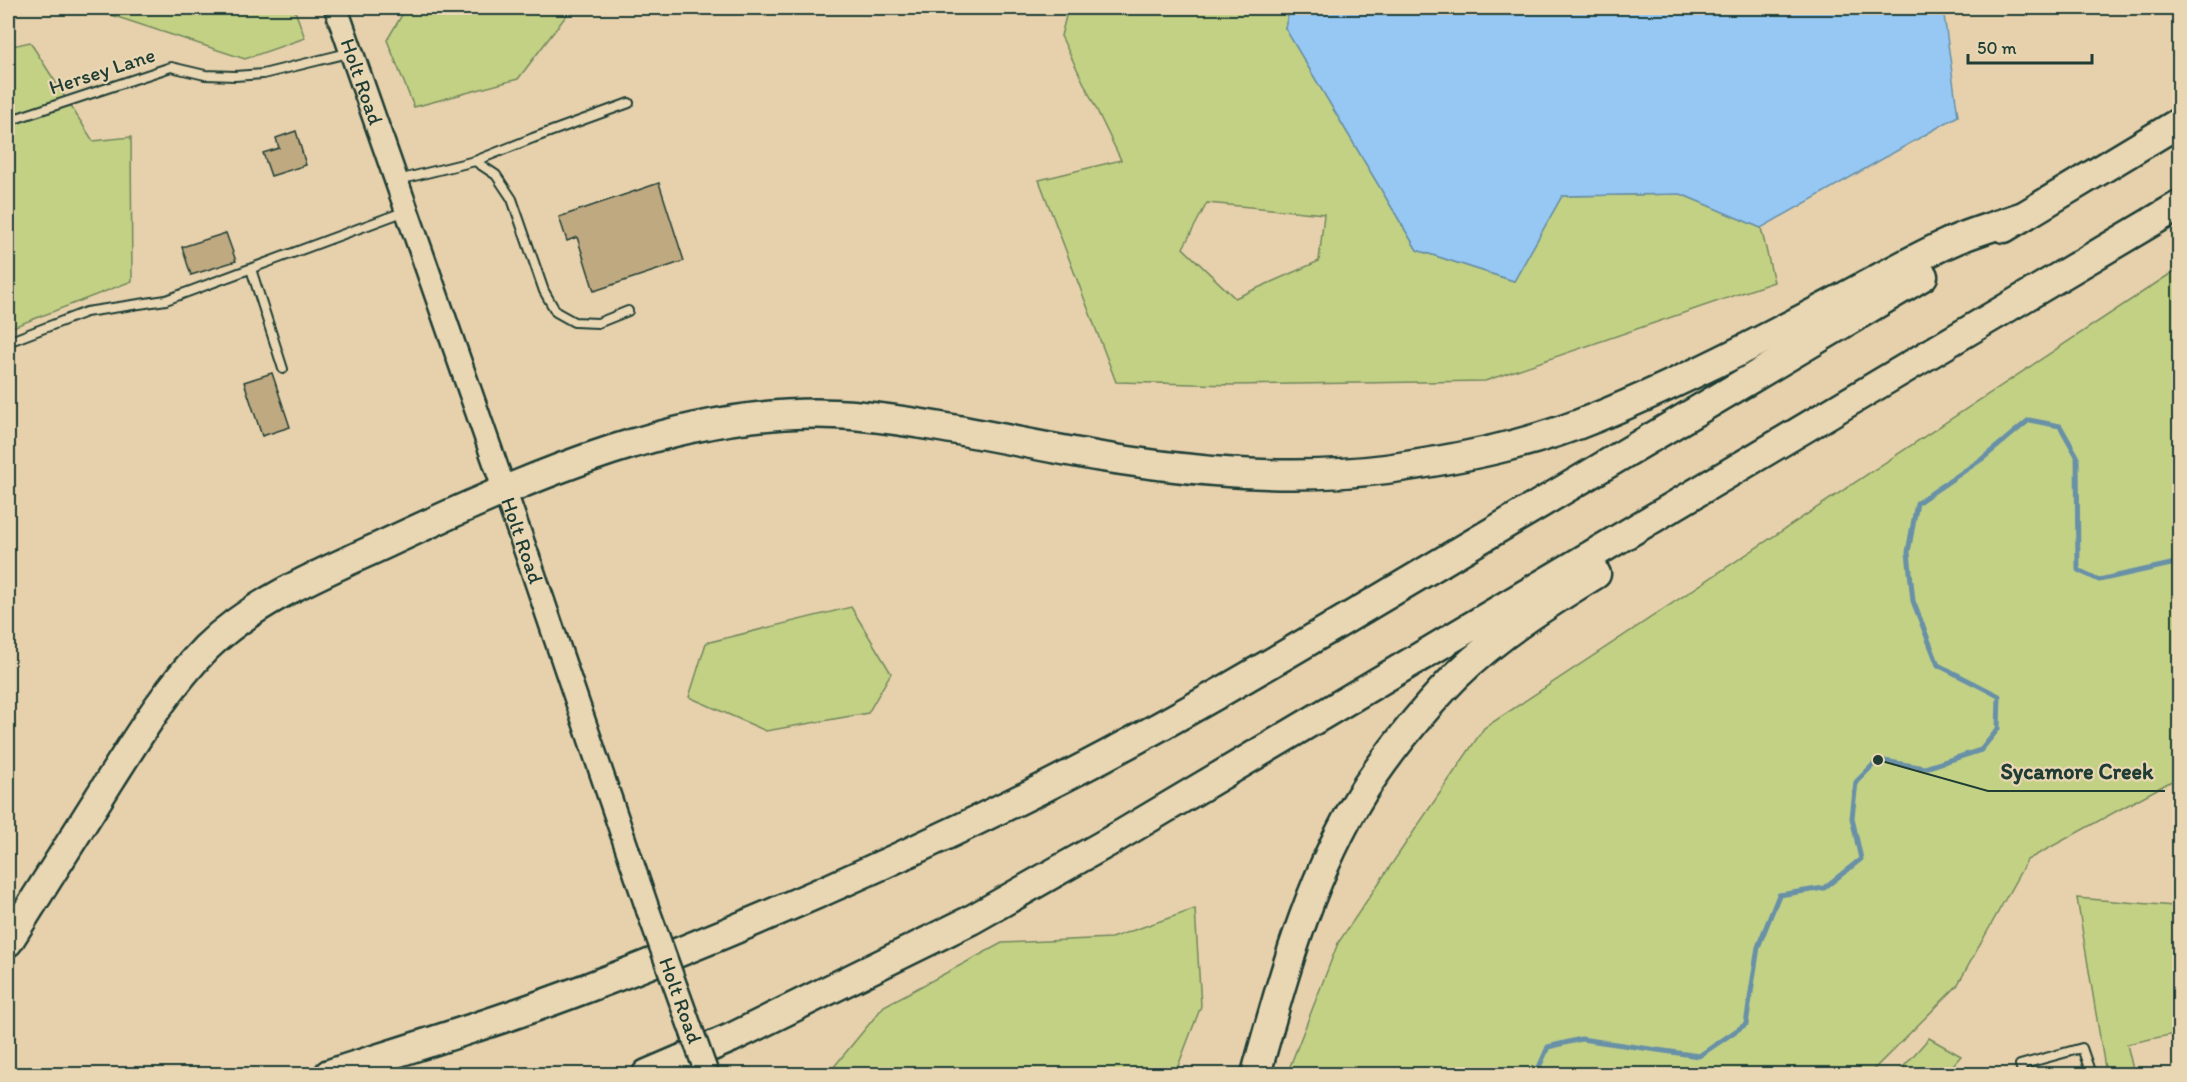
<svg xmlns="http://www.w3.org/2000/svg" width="2187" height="1082" font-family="Itim,sans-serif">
  <rect width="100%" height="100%" fill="#e7d1ac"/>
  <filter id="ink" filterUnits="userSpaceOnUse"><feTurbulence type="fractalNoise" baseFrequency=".0167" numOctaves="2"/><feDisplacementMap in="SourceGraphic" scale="12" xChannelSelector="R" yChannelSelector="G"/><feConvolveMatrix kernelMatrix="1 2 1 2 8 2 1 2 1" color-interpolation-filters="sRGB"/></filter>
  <g filter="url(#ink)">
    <g fill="#c3d185" stroke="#71875c" stroke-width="1.5" fill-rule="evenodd">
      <path d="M90 8H294L305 38 245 59Z"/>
      <path d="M406 8H572L518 79 414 107 387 40Z"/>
      <path d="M1068 8H1290L1285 28 1417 250 1514 281 1562 196 1681 194 1761 228 1774 282 1485 381 1233 385 1116 382 1039 180 1121 160 1061 36ZM1207 203 1324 214 1319 261 1235 298 1183 248Z"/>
      <path d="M30 42 93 141 131 137 132 281 8 329V47Z"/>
      <path d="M2179 268V777L2027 860 1957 986 1869 1074H1287L1338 943 1484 728Z"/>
      <path d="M851 607 891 673 868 713 766 731 689 697 706 643Z"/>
      <path d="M2077 898 2174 906 2179 917V1033L2127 1044 2134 1074H2106Z"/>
      <path d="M1195 909 1201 1006 1175 1074H828L884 1006 1002 943 1111 938Z"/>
      <path d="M1929 1038 1961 1056 1945 1074H1897Z"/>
    </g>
    <path fill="#97c8f4" stroke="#6790a7" stroke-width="1.5" d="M1290 8H1943L1958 116 1761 228 1681 194 1562 196 1514 281 1417 250 1285 28Z"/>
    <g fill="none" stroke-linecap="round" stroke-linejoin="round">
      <path stroke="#6790a7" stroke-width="5" d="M1536 1074 1548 1047 1581 1039 1699 1056 1746 1024 1758 947 1779 895 1824 888 1861 859 1852 818 1856 782 1878 760 1925 768 1981 750 1998 729 1999 696 1938 665 1913 601 1908 552 1917 503 1982 459 2029 420 2060 426 2077 456 2078 570 2099 580 2180 562"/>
    </g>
    <g fill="#bfa981" stroke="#1f3d34" stroke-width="1.5">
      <path d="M296 131 306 165 271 176 263 153 279 148 276 138Z"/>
      <path d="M659 183 684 261 594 291 577 237 567 241 559 217Z"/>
      <path d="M226 233 236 261 191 275 182 247Z"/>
      <path d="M272 373 290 427 262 436 244 382Z"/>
    </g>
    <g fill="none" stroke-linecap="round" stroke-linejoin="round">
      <g stroke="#1f3d34" stroke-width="12">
        <g id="lane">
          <path d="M8 121 171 67 205 75 235 76 263 74 348 53"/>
          <path d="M475 161 533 138 629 103"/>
          <path d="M398 180 475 161 496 175 512 199 544 291 556 312 574 322 598 323 628 311"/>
          <path d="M251 269 283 369"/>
          <path d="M8 342 86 312 166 300 403 212"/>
          <path d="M2023 1074 2020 1065 2082 1048 2091 1074"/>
        </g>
      </g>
      <g stroke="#1f3d34" stroke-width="27">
        <g id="secondary">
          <path id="s1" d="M336 8 531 566 648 910"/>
        </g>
      </g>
      <g stroke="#1f3d34" stroke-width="33">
        <g id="highway">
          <path d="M2004 228 2180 122"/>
          <path d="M8 942C43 887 77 832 112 777 140 733 169 686 206 648 255 600 322 573 383 545 524 479 695 401 853 415 937 423 1019 443 1102 457 1196 472 1291 481 1386 469 1458 459 1530 445 1597 417 1680 383 1765 339 1844 297 1878 279 1911 260 1946 244 1969 233 1996 226 2021 217"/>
          <path d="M329 1074C414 1047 500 1021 584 989 741 930 895 862 1045 787 1171 724 1292 651 1413 579 1584 479 1753 377 1923 276"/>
          <path d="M647 1074 731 1038 971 920 1112 840 2180 205"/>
          <path d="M1256 1074C1281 983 1307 888 1355 805 1378 765 1423 709 1456 676 1497 636 1547 604 1596 574"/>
        </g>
      </g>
      <use href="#lane" stroke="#e9d6b3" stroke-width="8"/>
      <use href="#secondary" stroke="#e9d6b3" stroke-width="22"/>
      <use href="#highway" stroke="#e9d6b3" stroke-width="28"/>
      <g stroke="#1f3d34" stroke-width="27" stroke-linecap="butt">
        <g id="secondary-bridge">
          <path id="s2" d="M648 910 707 1074"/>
        </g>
      </g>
      <use href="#secondary-bridge" stroke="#e9d6b3" stroke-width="22"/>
    </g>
  </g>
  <g text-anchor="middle" stroke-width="4.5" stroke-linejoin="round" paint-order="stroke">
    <g font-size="21" fill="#1f3d34" stroke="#e9d6b3">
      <text transform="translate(102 71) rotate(-18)" y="7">Hersey Lane</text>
      <text dy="7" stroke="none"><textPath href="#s1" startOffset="78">Holt Road</textPath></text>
      <text dy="7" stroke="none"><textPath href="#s1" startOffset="564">Holt Road</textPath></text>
      <text dy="7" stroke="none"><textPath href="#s2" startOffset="96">Holt Road</textPath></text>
    </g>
  </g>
  <path fill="none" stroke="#1f3d34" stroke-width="2" d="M1878 760L1988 791H2165"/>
  <circle fill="#1f3d34" stroke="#e9d6b3" stroke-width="2" cx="1878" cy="760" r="6"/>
  <g font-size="22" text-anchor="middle" font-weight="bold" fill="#1f3d34" stroke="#e9d6b3" stroke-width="4.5" stroke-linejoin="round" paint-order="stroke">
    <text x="2077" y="779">Sycamore Creek</text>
  </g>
  <rect width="2187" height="1082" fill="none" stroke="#e9d6b3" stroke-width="30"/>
  <rect x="15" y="15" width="2157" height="1052" fill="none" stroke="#1f3d34" stroke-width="2" filter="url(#ink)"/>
  <path d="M1968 54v9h124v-9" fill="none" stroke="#1f3d34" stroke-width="3"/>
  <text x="1977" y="54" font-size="18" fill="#1f3d34" stroke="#e9d6b3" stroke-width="4.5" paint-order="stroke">50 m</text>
</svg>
